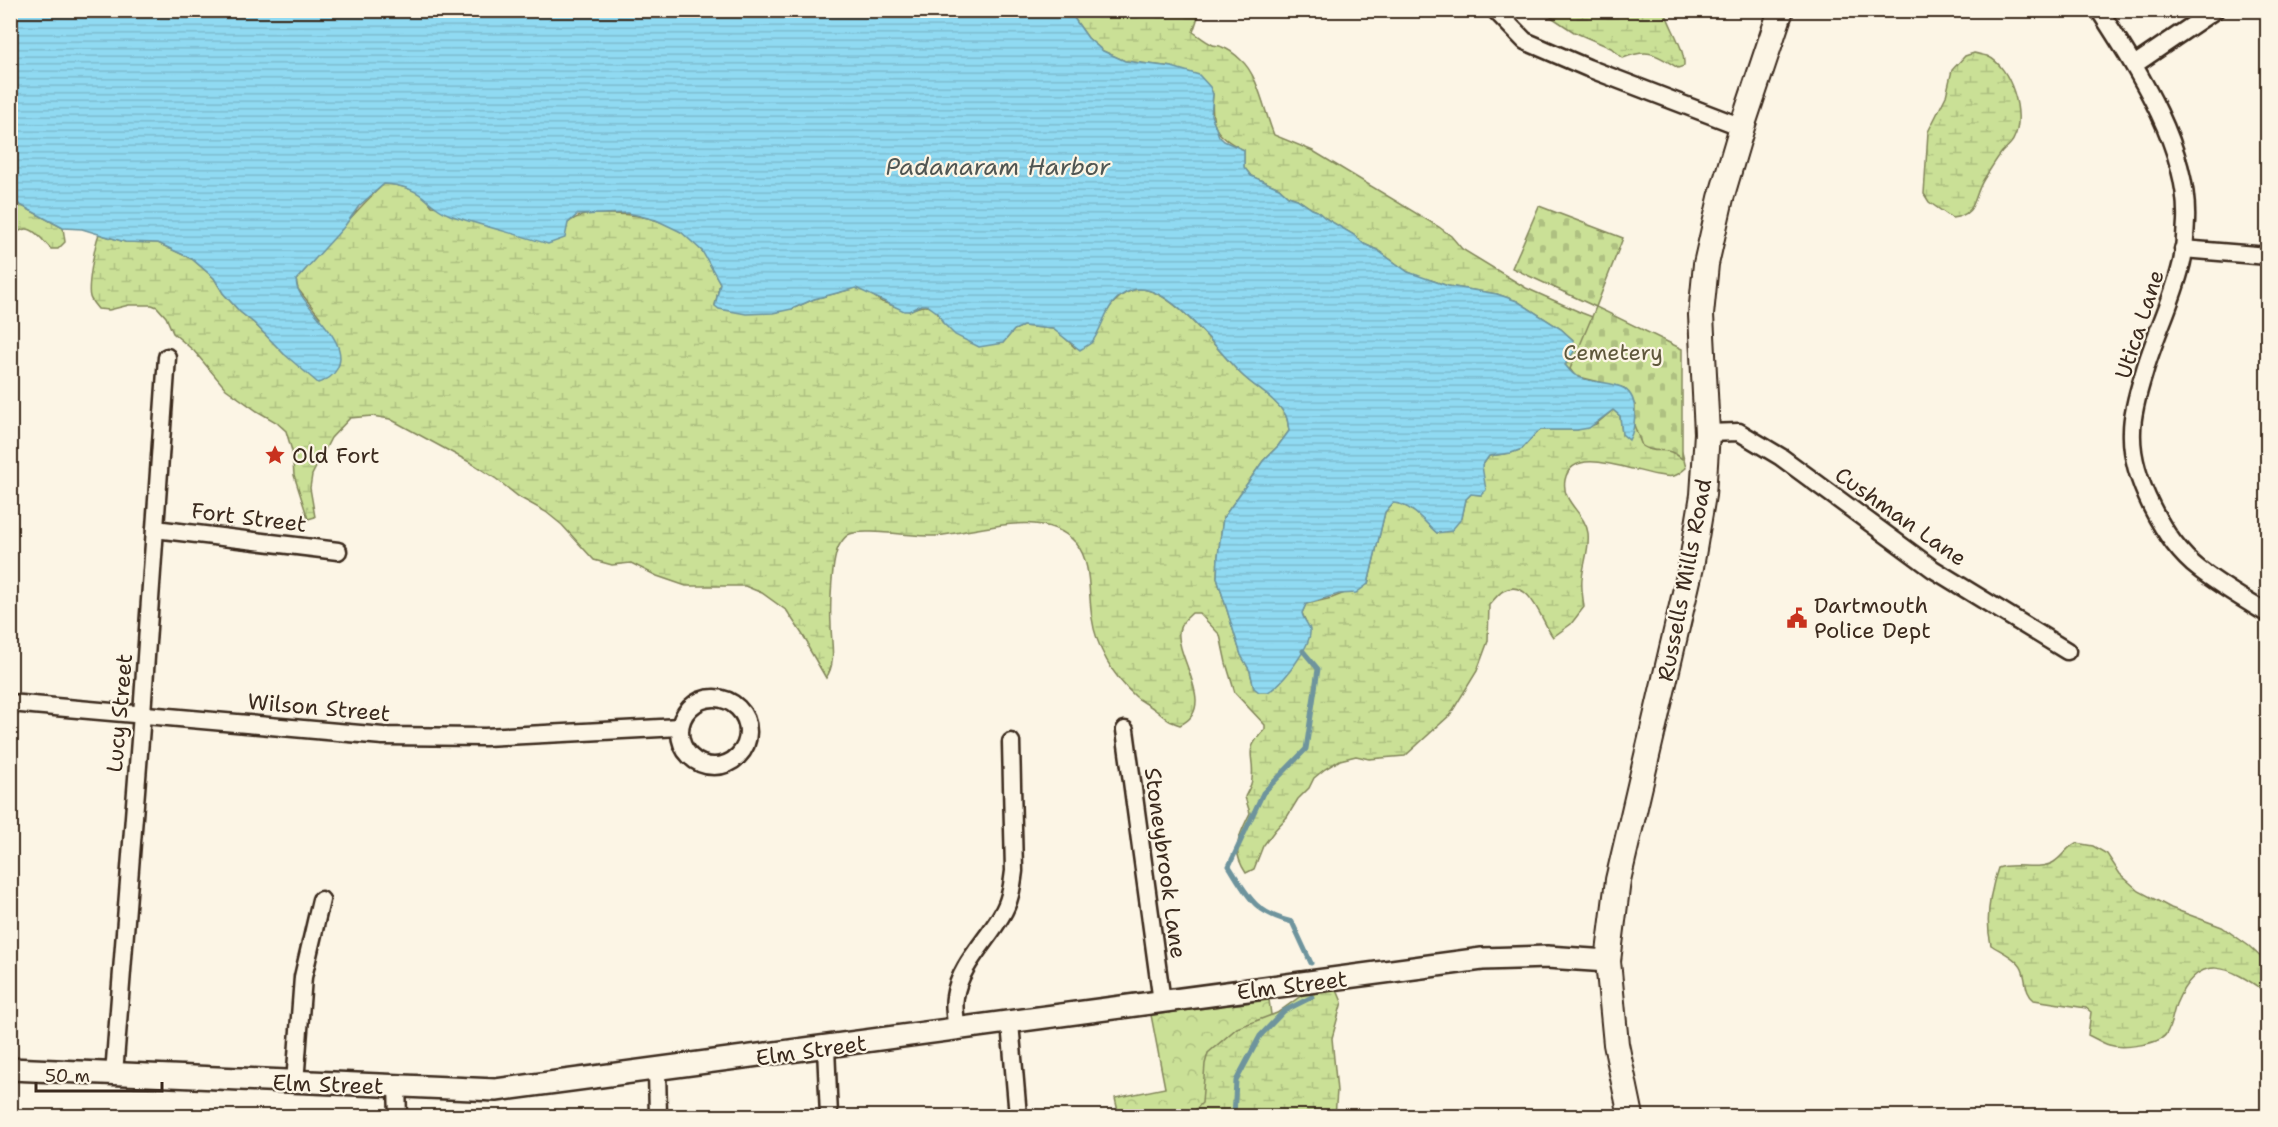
<svg xmlns="http://www.w3.org/2000/svg" width="2278" height="1127" font-family="'Shantell Sans',sans-serif">
  <defs>
    <pattern id="forest-crowns" width="20" height="18" patternUnits="userSpaceOnUse" patternTransform="scale(1.5)"><rect width="20" height="18" fill="#cae096"/><path d="M2 6a3 3 0 1 1 6 0M12 15a3 3 0 1 1 6 0" fill="none" stroke="#aec081"/></pattern>
    <pattern id="wetland-marsh" width="20" height="14" patternUnits="userSpaceOnUse" patternTransform="scale(1.5)"><rect width="20" height="14" fill="#cae096"/><path d="M1 5h8M5 5V1M11 12h8M15 12V8" fill="none" stroke="#aec081"/></pattern>
    <pattern id="cemetery-stones" width="16" height="16" patternUnits="userSpaceOnUse" patternTransform="scale(1.5)"><rect width="16" height="16" fill="#cae096"/><path d="M2 7V4a2 2 0 0 1 4 0v3zM10 15v-3a2 2 0 0 1 4 0v3z" fill="#aec081"/></pattern>
    <pattern id="water-rules" width="6" height="5" patternUnits="userSpaceOnUse" patternTransform="scale(1.5)"><rect width="6" height="5" fill="#90daf2"/><path d="M0 2.5h6" fill="none" stroke="#7dbbcf"/></pattern>
  </defs>
  <rect width="100%" height="100%" fill="#fcf5e5"/>
  <filter id="ink" filterUnits="userSpaceOnUse"><feTurbulence type="fractalNoise" baseFrequency=".0167" numOctaves="2"/><feDisplacementMap in="SourceGraphic" scale="12" xChannelSelector="R" yChannelSelector="G"/><feConvolveMatrix kernelMatrix="1 2 1 2 8 2 1 2 1" color-interpolation-filters="sRGB"/></filter>
  <g filter="url(#ink)">
    <path fill="url(#forest-crowns)" stroke="#82855a" stroke-width="1.5" d="M1269 1000 1285 1116H1119L1115 1098 1165 1088 1151 1015Z"/>
    <g fill="url(#wetland-marsh)" stroke="#82855a" stroke-width="1.5">
      <path d="M1069 11H1200L1193 32C1199 36 1206 42 1213 45 1215 46 1219 45 1222 47 1228 49 1236 55 1241 60 1258 74 1265 114 1274 135L1313 151 1439 227 1451 236 1462 249 1526 288 1582 313 1621 328 1682 452 1686 468C1682 471 1678 475 1674 476 1649 481 1573 439 1565 480 1561 503 1585 512 1588 533 1590 548 1583 565 1582 579 1581 588 1583 598 1584 607L1571 624 1553 637C1542 623 1530 576 1503 591 1498 594 1493 601 1489 605L1488 641 1477 671 1450 715 1405 756 1369 759 1356 756 1340 760 1325 769 1314 778 1309 788 1298 799 1287 817 1275 830 1263 846 1254 869 1246 873C1230 849 1239 836 1250 813L1245 797C1247 792 1252 785 1252 779 1255 752 1242 754 1265 729V725L1235 693 1226 663 1220 635 1199 613H1192C1186 619 1180 623 1179 632 1176 658 1218 708 1180 725 1165 720 1166 718 1154 709 1148 704 1140 701 1135 696 1113 676 1096 647 1092 618 1088 594 1092 562 1076 543 1044 506 976 532 936 536 917 537 863 528 850 534 847 535 842 541 840 544 831 558 830 607 831 625 831 643 837 662 826 678L808 647V643L787 611 762 593 745 586H686L657 576 631 563 612 565 594 560 562 525 546 512 519 497 495 478 473 464 390 419 372 416 350 418 331 438 312 475 310 488 315 517 308 519 294 475 292 451 286 431 276 422 257 411 226 389 194 351 173 333 166 317 157 307 152 305H129L109 310 98 309C95 305 91 301 90 297 87 287 95 244 99 234L125 242 158 243 192 259 214 278 223 293 240 312 254 323 284 354 320 317 298 289 296 280C325 248 352 213 384 184 402 185 422 190 432 206L568 223C580 213 592 214 607 214 642 213 679 222 702 251 709 260 714 273 720 283L715 305 792 309 814 299 856 288 869 293 882 302 909 311C926 302 935 304 943 323L1003 343 1014 330 1023 326 1053 329 1062 335 1075 348 1091 342C1101 322 1109 298 1133 290 1167 280 1219 353 1241 374 1255 388 1274 396 1285 414 1288 418 1288 426 1289 431L1278 446 1263 461 1223 518 1218 556 1217 578 1241 655 1250 671 1254 688 1306 622 1302 613 1306 604 1332 598 1368 584 1385 512 1393 503C1410 503 1425 522 1437 533L1462 518 1466 499 1471 494 1481 495 1482 466 1489 456 1511 453 1522 449 1535 434 1541 430H1577L1596 424 1613 410 1620 416 1622 434 1635 405 1575 376 1565 365 1575 350 1573 340 1561 329 1517 301 1497 294 1448 286 1431 280 1424 279 1408 272 1377 250 1364 244 1354 235 1325 218 1317 211 1312 209 1297 199 1288 196 1279 188 1251 176 1244 167V150C1215 136 1210 127 1213 94L1172 67 1125 61 1103 51 1088 38Z"/>
      <path d="M1542 11H1665C1670 28 1685 48 1684 66L1678 68C1655 54 1650 48 1623 58L1611 48 1574 32Z"/>
      <path d="M1974 53C1978 54 1983 55 1987 56 2011 66 2026 116 2014 138 2012 144 2006 148 2002 152 1995 161 1990 170 1984 179 1972 198 1978 215 1952 218L1929 202 1924 194 1928 132 1946 96 1952 70 1965 56Z"/>
      <path d="M11 200 63 228 65 242 58 249H51C37 234 29 219 11 238Z"/>
      <path d="M2076 843 2093 846 2107 854 2120 874 2139 891 2171 908 2222 927 2249 946 2267 963V993C2229 966 2199 950 2176 1004 2173 1012 2171 1028 2166 1034 2159 1045 2121 1049 2109 1045 2102 1043 2095 1038 2088 1035L2091 1012 2086 1008 2034 1000C2024 992 2027 981 2022 969 2017 958 2000 951 1991 945 1985 920 1990 892 1998 868 2014 862 2040 871 2054 862 2063 856 2066 848 2076 843Z"/>
      <path d="M1316 985 1337 990 1342 1002 1332 1038 1337 1091 1335 1116H1189L1202 1103 1205 1064 1208 1053 1237 1028 1277 1013Z"/>
    </g>
    <path fill="url(#cemetery-stones)" stroke="#82855a" stroke-width="1.5" d="M1539 206 1623 238 1596 307 1682 349V459C1666 444 1658 456 1642 446L1634 425 1635 405 1624 388 1575 376 1570 369 1596 307 1512 268Z"/>
    <path fill="url(#water-rules)" stroke="#6e949d" stroke-width="1.5" d="M10 11H1069L1088 38 1103 51 1125 61 1172 67 1199 75 1210 87 1213 94 1211 115 1219 136 1224 141 1244 150V167L1251 176 1279 188 1288 196 1297 199 1312 209 1317 211 1325 218 1354 235 1364 244 1377 250 1408 272 1448 286 1497 294 1517 301 1561 329 1573 340 1575 350 1565 365C1568 368 1571 373 1575 375 1596 389 1635 373 1635 413 1634 424 1634 431 1629 440L1622 434 1620 416 1613 410 1589 428 1577 430H1541L1535 434 1522 449 1511 453 1489 456 1482 466 1486 490 1481 495 1471 494 1466 499 1462 518 1451 531 1437 533C1425 523 1410 503 1393 503L1385 512 1368 584 1356 593 1339 594 1306 604 1302 613C1303 619 1309 625 1310 630 1312 645 1282 685 1268 692 1266 692 1261 692 1259 692L1254 688 1250 671 1241 655 1217 578 1218 556 1223 518 1263 461 1278 446 1289 431C1288 426 1288 418 1285 414 1274 397 1255 388 1241 374 1219 353 1168 280 1133 290 1104 299 1106 324 1092 342 1089 345 1084 347 1080 350L1053 329 1023 326 1014 330 1003 343 979 347 955 335 943 323 938 313 927 305H921L909 311H904L856 288 814 299 792 309 773 313 746 314 719 309 715 306 720 283 702 251 681 232 656 220 628 213 577 215 568 223 565 238 548 244C516 234 482 226 450 215 440 211 434 206 427 200 415 189 401 185 384 184L359 206 344 227 296 280C297 283 296 286 298 289 307 311 352 342 337 369 333 376 326 381 318 383L284 354 254 323 240 312 223 293 214 278 192 259 158 243 125 242 82 229 63 228 11 200Z"/>
    <g fill="none" stroke-linecap="round" stroke-linejoin="round">
      <g stroke="#6e949d" stroke-width="5">
        <path d="M1303 651 1318 669 1306 749 1263 793 1229 866C1249 898 1254 912 1292 922L1311 963"/>
        <path d="M1234 1116 1236 1081 1260 1036 1284 1011 1312 997"/>
      </g>
      <g stroke="#3b2a1e" stroke-width="21">
        <g id="minor">
          <path d="M1495 10 1525 41 1588 68 1742 127"/>
          <path d="M2099 10C2137 69 2189 148 2186 221 2185 235 2185 252 2181 266 2172 303 2154 337 2144 373 2139 389 2132 415 2132 431 2130 476 2164 542 2199 569 2221 586 2245 600 2268 614"/>
          <path d="M2134 65 2215 10"/>
          <path d="M2183 249 2268 256"/>
          <path d="M1707 433 1739 432 1781 457 1933 569 2067 651"/>
          <path d="M155 529 338 551"/>
          <circle cx="714" cy="732" r="34"/>
          <path d="M10 703 383 736 485 737 680 727"/>
          <path d="M1125 730 1162 1002"/>
          <path d="M1010 1023 1018 1116"/>
          <path d="M957 1030C956 1020 953 1008 955 997 959 967 986 942 1001 916 1010 902 1012 887 1014 871L1011 742"/>
          <path d="M826 1048 829 1116"/>
          <path d="M657 1070 658 1116"/>
          <path d="M114 1074 142 714 167 357"/>
          <path d="M295 1083 303 977 321 900"/>
          <path d="M397 1087 398 1116"/>
        </g>
      </g>
      <g stroke="#3b2a1e" stroke-width="26">
        <path id="tertiary" d="M10 1069 496 1090 1482 959 1547 957 1608 961"/>
      </g>
      <g stroke="#3b2a1e" stroke-width="28">
        <path id="secondary" d="M1631 1116 1616 1044 1608 961 1618 880 1691 567 1703 495 1707 433 1701 315 1706 264 1721 198 1742 127 1781 10"/>
      </g>
      <use href="#minor" stroke="#fcf5e5" stroke-width="16"/>
      <use href="#tertiary" stroke="#fcf5e5" stroke-width="21"/>
      <use href="#secondary" stroke="#fcf5e5" stroke-width="24"/>
    </g>
  </g>
  <defs>
    <g id="sight-bare" transform="scale(1.62)"><path d="M0-6L1.8-2.2L6-1.7L2.9 1.2L3.7 5.4L0 3.3L-3.7 5.4L-2.9 1.2L-6-1.7L-1.8-2.2Z" fill="#c8321e" stroke="#fcf5e5" stroke-width="2.5" paint-order="stroke"/></g>
    <g id="civic-bare" transform="scale(1.62)"><path d="M-.6-6.5H3V-4.5H.6V-3L4-1V1h2V6H-6V1h2V-1L-.6-3ZM-1.2 2.5V6h2.4V2.5Z" fill="#c8321e" stroke="#fcf5e5" stroke-width="2.5" paint-order="stroke"/></g>
  </defs>
  <g fill-rule="evenodd">
    <use href="#sight-bare" x="275" y="455"/>
    <use href="#civic-bare" x="1797" y="618"/>
  </g>
  <g text-anchor="middle" stroke-width="4.5" stroke-linejoin="round" paint-order="stroke">
    <g font-size="22" fill="#3b2a1e" stroke="#fcf5e5">
      <text transform="translate(2139 324) rotate(-72)" y="8">Utica Lane</text>
      <text transform="translate(1901 516) rotate(35)" y="8">Cushman Lane</text>
      <text transform="translate(249 517) rotate(7)" y="8">Fort Street</text>
      <text transform="translate(1684 580) rotate(-79)" y="8">Russells Mills Road</text>
      <text transform="translate(319 707) rotate(5)" y="8">Wilson Street</text>
      <text transform="translate(119 713) rotate(-85)" y="8">Lucy Street</text>
      <text transform="translate(1166 863) rotate(82)" y="8">Stoneybrook Lane</text>
      <text transform="translate(1292 985) rotate(-7)" y="8">Elm Street</text>
      <text transform="translate(811 1050) rotate(-8)" y="8">Elm Street</text>
      <text transform="translate(328 1084) rotate(2)" y="8">Elm Street</text>
    </g>
    <g font-size="22" fill="#5f583c" stroke="#fcf5e5">
      <text x="1613" y="360">Cemetery</text>
    </g>
    <g font-size="22" fill="#3b2a1e" stroke="#fcf5e5" text-anchor="start">
      <text x="292" y="463">Old Fort</text>
      <text x="1814" y="613">Dartmouth<tspan x="1814" dy="25">Police Dept</tspan></text>
    </g>
    <g font-size="24" font-style="italic" fill="#505653" stroke="#fcf5e5">
      <text x="998" y="175">Padanaram Harbor</text>
    </g>
  </g>
  <rect width="2278" height="1127" fill="none" stroke="#fcf5e5" stroke-width="36"/>
  <rect x="18" y="18" width="2242" height="1091" fill="none" stroke="#3b2a1e" stroke-width="2" filter="url(#ink)"/>
  <path d="M36 1082v9h126v-9" fill="none" stroke="#3b2a1e" stroke-width="3"/>
  <text x="45" y="1082" font-size="18" fill="#3b2a1e" stroke="#fcf5e5" stroke-width="4.5" paint-order="stroke">50 m</text>
</svg>
